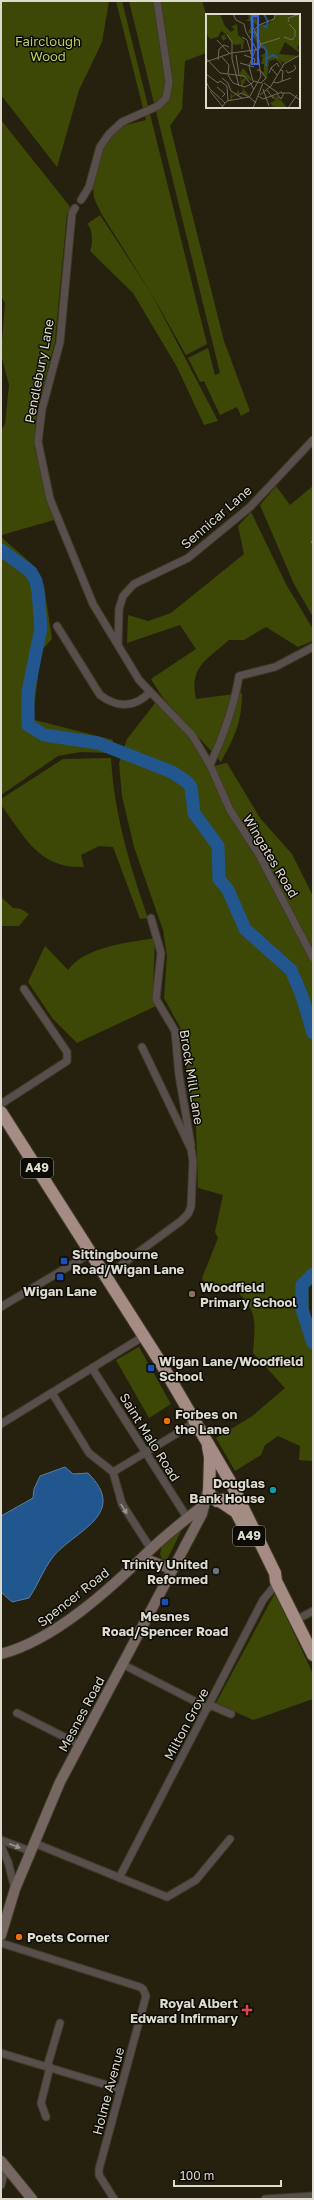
<svg xmlns="http://www.w3.org/2000/svg" width="314" height="2200" font-family="'Golos Text',sans-serif">
  <rect width="100%" height="100%" fill="#26210f"/>
  <g fill="#3d4806">
    <path d="M1 1H109L102 42 79 90 57 167 1 95Z"/>
    <path d="M116 1H122L207 344 186 355 151 293 101 213 94 198 93 187 102 150 111 136 122 126 146 120Z"/>
    <path d="M129 1H202L207 17 206 53 185 61 182 109 170 126 224 341 250 411 241 416 237 407 220 415 204 381 200 382 188 358 208 348 215 375 220 373Z"/>
    <path d="M1 120 71 208 67 213 55 341 37 410 34 446 54 520 2 535 1 431 5 424 9 385 1 354 5 303 1 296Z"/>
    <path d="M100 215 151 293 218 421 204 425 177 367 133 293 90 251C93 244 93 229 87 224Z"/>
    <path d="M276 486 290 505 313 486V617L294 584 260 505Z"/>
    <path d="M251 512 287 586 313 629V641L298 647 266 627 244 640H229C207 660 189 666 196 699L242 693C242 722 234 738 221 762L163 698 151 679 196 649 180 625 127 643 128 615 148 621 171 613 244 554 238 526Z"/>
    <path d="M1 537 32 564 44 585 52 639 41 651 34 709 35 720 113 740 110 753 81 752 58 756 1 795Z"/>
    <path d="M156 702 190 737 209 767 227 763 260 818 292 854 313 896V1276L308 1278 310 1332 313 1338V1461L299 1460 300 1446 278 1436 265 1445 261 1455 235 1471 216 1438 251 1417 285 1388 253 1353C256 1314 257 1311 229 1283L208 1291 202 1278 218 1238 215 1232 223 1195 198 1188 196 1128 180 1027 164 998 167 956 163 930 134 847 122 796 119 763 127 739Z"/>
    <path d="M111 758C114 814 130 866 148 918L140 919 113 847 99 846 81 855 84 867C39 869 25 837 1 805V799L63 759Z"/>
    <path d="M1 897 13 908 21 909 29 914 19 926H1Z"/>
    <path d="M155 938 153 991 156 1006 77 1043 53 1019 28 982 45 946 68 970C86 946 127 943 155 938Z"/>
    <path d="M139 1347 171 1404 149 1418 116 1360Z"/>
    <path d="M183 1527 167 1560 162 1559 160 1554 162 1545Z"/>
    <path d="M275 1593 313 1674V1699L253 1720 216 1703Z"/>
  </g>
  <path fill="#22568f" stroke="#5a7ea2" d="M65 1467 73 1474 88 1473C130 1515 73 1531 52 1558 43 1570 38 1585 29 1598L12 1602 1 1592V1516L33 1498 34 1489 40 1476Z"/>
  <g fill="none" stroke-linecap="round" stroke-linejoin="round">
    <path stroke="#5a7ea2" stroke-width="2" d="M312 542 313 541"/>
    <g stroke="#22568f" stroke-width="13">
      <path d="M1 550 31 572 36 581 38 592 41 628 28 692V725L44 735 98 743 172 772 187 782 191 787 194 813 218 846 219 879 228 890 245 929 291 970 302 996 313 1033"/>
      <path d="M313 1274 302 1285V1309L313 1343"/>
    </g>
    <g stroke="#403b2a" stroke-width="9">
      <g id="street">
        <path d="M81 200 89 187 100 147 109 134 122 122 158 106 166 98 169 82 157 1"/>
        <path d="M75 208 72 213 60 342 42 409 38 442 50 499 93 604 139 680 192 735 210 765 230 810 258 853 313 958"/>
        <path d="M57 626 100 695C117 708 135 708 150 692"/>
        <path d="M118 644 119 609 123 596 134 584 188 558 250 507 313 440"/>
        <path d="M210 765C223 736 234 708 239 676L275 667 313 647"/>
        <path d="M151 918 161 953 156 999 175 1031 179 1075 191 1145"/>
        <path d="M1 1104 67 1061V1052L24 989"/>
        <path d="M106 1276 181 1221 188 1214 191 1207 193 1161 191 1149 142 1047"/>
        <path d="M1 1307 91 1253"/>
        <path d="M92 1368 188 1519"/>
        <path d="M52 1393 89 1453 113 1472 122 1504 151 1549"/>
        <path d="M1 1424 144 1336"/>
        <path d="M113 1472 196 1422"/>
        <path d="M296 1620 313 1611"/>
        <path d="M122 1664 208 1708"/>
        <path d="M210 1705 231 1714"/>
        <path d="M17 1713 80 1745"/>
        <path d="M1 1840 30 1851"/>
        <path d="M34 1843 167 1897 196 1880 230 1839"/>
        <path d="M1 1846 8 1862 15 1889"/>
        <path d="M119 1878 263 1600 277 1583"/>
        <path d="M1 1943 140 1987 143 1989 146 1996 99 2169V2175L114 2199"/>
        <path d="M1 2053 120 2089"/>
        <path d="M47 2067 60 2023"/>
        <path d="M46 2117 41 2103 50 2067"/>
        <path d="M1 2185 6 2167"/>
        <path d="M265 2199 313 2196"/>
      </g>
    </g>
    <g stroke="#403b2a" stroke-width="12">
      <g id="secondary">
        <path d="M137 1564 151 1561 171 1569"/>
        <path d="M1 1654C55 1640 111 1588 150 1550 167 1534 186 1519 204 1505"/>
        <path d="M1 1935 15 1889 60 1782 202 1514 208 1490"/>
        <path d="M1 2161 32 2199"/>
      </g>
    </g>
    <g stroke="#403b2a" stroke-width="14">
      <g id="highway">
        <path d="M1 1112 159 1360 231 1483 275 1573 276 1581 313 1655"/>
        <path d="M208 1447 210 1457 209 1494 217 1501 228 1499"/>
        <path d="M221 1502 236 1512 244 1527"/>
      </g>
    </g>
    <use href="#street" stroke="#584e4b" stroke-width="7"/>
    <use href="#secondary" stroke="#776762" stroke-width="10"/>
    <use href="#highway" stroke="#a48c84" stroke-width="12"/>
  </g>
  <defs><path id="oneway-solid" d="M-6-.8H1V-3.2L6.5 0L1 3.2V.8H-6Z"/></defs>
  <g fill="#9a948d">
    <use href="#oneway-solid" transform="translate(124 1509) rotate(58)"/>
    <use href="#oneway-solid" transform="translate(15 1846) rotate(21)"/>
  </g>
  <g fill="#1a4fb4" stroke="#0d0b05" stroke-width="1.5">
    <rect x="60" y="1257" width="8" height="8" rx="2"/>
    <rect x="56" y="1273" width="8" height="8" rx="2"/>
    <rect x="147" y="1364" width="8" height="8" rx="2"/>
    <rect x="161" y="1598" width="8" height="8" rx="2"/>
  </g>
  <circle fill="#8d6e63" stroke="#0d0b05" stroke-width="1.5" cx="192" cy="1294" r="4"/>
  <g fill="#e8710a" stroke="#0d0b05" stroke-width="1.5">
    <circle cx="167" cy="1421" r="4"/>
    <circle cx="19" cy="1937" r="4"/>
  </g>
  <circle fill="#0f9aa8" stroke="#0d0b05" stroke-width="1.5" cx="273" cy="1490" r="4"/>
  <circle fill="#6b7280" stroke="#0d0b05" stroke-width="1.5" cx="216" cy="1571" r="4"/>
  <path fill="#e0444e" stroke="#0d0b05" stroke-width="1.5" d="M245 2004h4v4h4v4h-4v4h-4v-4h-4v-4h4z"/>
  <g text-anchor="middle" stroke-width="3" stroke-linejoin="round" paint-order="stroke">
    <g fill="#0d0b05" stroke="#9f9c92" stroke-width="1">
      <rect x="21" y="1158" width="32" height="20" rx="3"/>
      <rect x="233" y="1526" width="32" height="20" rx="3"/>
    </g>
    <g font-size="12" font-weight="bold" fill="#dddacf">
      <text x="37" y="1172">A49</text>
      <text x="249" y="1540">A49</text>
    </g>
    <g font-size="13" fill="#b8ce61" stroke="#0d0b05">
      <text x="48" y="46">Fairclough<tspan x="48" dy="15">Wood</tspan></text>
    </g>
    <g font-size="13" fill="#dddacf" stroke="#0d0b05">
      <text transform="translate(39 371) rotate(-79)" y="5">Pendlebury Lane</text>
      <text transform="translate(216 517) rotate(-41)" y="5">Sennicar Lane</text>
      <text transform="translate(271 856) rotate(59)" y="5">Wingates Road</text>
      <text transform="translate(192 1077) rotate(81)" y="5">Brock Mill Lane</text>
      <text transform="translate(150 1437) rotate(58)" y="5">Saint Malo Road</text>
      <text transform="translate(73 1597) rotate(-38)" y="5">Spencer Road</text>
      <text transform="translate(81 1714) rotate(-62)" y="5">Mesnes Road</text>
      <text transform="translate(186 1724) rotate(-62)" y="5">Milton Grove</text>
      <text transform="translate(108 2091) rotate(-75)" y="5">Holme Avenue</text>
    </g>
    <g font-size="13" font-weight="bold" fill="#dddacf" stroke="#0d0b05" text-anchor="start">
      <text x="72" y="1259">Sittingbourne<tspan x="72" dy="15">Road/Wigan Lane</tspan></text>
      <text x="200" y="1292">Woodfield<tspan x="200" dy="15">Primary School</tspan></text>
      <text x="60" y="1296" text-anchor="middle">Wigan Lane</text>
      <text x="159" y="1366">Wigan Lane/Woodfield<tspan x="159" dy="15">School</tspan></text>
      <text x="175" y="1419">Forbes on<tspan x="175" dy="15">the Lane</tspan></text>
      <text x="265" y="1488" text-anchor="end">Douglas<tspan x="265" dy="15">Bank House</tspan></text>
      <text x="208" y="1569" text-anchor="end">Trinity United<tspan x="208" dy="15">Reformed</tspan></text>
      <text x="165" y="1621" text-anchor="middle">Mesnes<tspan x="165" dy="15">Road/Spencer Road</tspan></text>
      <text x="27" y="1942">Poets Corner</text>
      <text x="238" y="2008" text-anchor="end">Royal Albert<tspan x="238" dy="15">Edward Infirmary</tspan></text>
    </g>
  </g>
  <g transform="translate(206 14)">
    <rect width="94" height="94" fill="#26210f"/>
    <path d="M1 0H14L19 12 25 18 29 15 25 13 31 10 32 21 38 26 37 35H35V30L28 31 21 21 18 22 21 24 17 27 15 22 20 20 15 17 12 23 4 25 0 19ZM42 0 50 1 51 11 47 7 46 13 48 18 55 10 60 13 71 0H84L85 2 86 0H94V30L91 33 94 39 79 28 73 40 93 42 78 49 74 46 78 54 70 45 63 47 61 64 58 68 60 63 55 57 58 58V50H55L57 43 54 42 59 39V35L54 34 53 37 49 24 46 23 48 20 42 19 46 11 45 7H39L43 5ZM37 54 47 67 35 62 36 67 38 64 40 65 36 73 44 83 35 78 27 83V82L24 88 25 79 27 82 33 76V79L37 77 35 70 34 59ZM72 82 74 85 71 86H75L81 94 63 92H67L64 89 70 86 66 85Z" fill="#3d4806"/>
    <path fill="none" stroke="#22568f" stroke-width="2" d="M45 3 46 17 50 20M57 11 60 13 62 8 58 0M53 26V32L58 33 61 38 60 52M59 46 67 41 72 44"/>
    <path fill="none" stroke="#6f6b5c" stroke-width="1" d="M27 0 30 6 38 10 40 18 52 38 54 56 60 64 55 69M47 6V13L55 31M83 8 82 4 94 0M48 16 53 11 68 5 69 1 76 0M21 21 26 28V45L33 72M36 23 41 26 46 43M78 23 86 26 89 22V16L83 10M11 26 23 39M52 37 55 30 74 24M30 41 33 61M38 41 49 45 48 50M15 42 23 51 22 60M0 44 14 59 38 62 45 70 48 67 55 69M12 46 13 35 18 31 23 33M0 48 25 39 49 36M34 49 48 53M65 54 71 49 73 53M74 56 77 57 76 67M80 56 82 59 87 57 90 54 88 51M63 59 65 54 71 61M0 60 12 69M22 61 27 69 39 73 45 70 48 76M16 64 22 69 25 77 36 84M47 67 43 52 50 34M0 68 4 75 19 89M67 68 71 69 85 64M12 69 14 67 21 72 22 87M58 69 72 79M11 73 19 80 16 83M57 75 63 92M61 76 67 84 68 82M4 77 17 93M75 79H84L94 86M71 80 75 85 78 79M54 81 65 72 78 50 94 41M31 82 35 79 43 83M52 82 57 85 76 78M43 84 55 62 54 56H51M15 94 21 87 43 83 50 89M47 94 57 69M82 94 91 81"/>
    <path fill="#3a63d7" fill-opacity="0.15" stroke="#3a63d7" stroke-width="2" d="M46 2H52V50H46Z"/>
    <rect width="94" height="94" fill="none" stroke="#dddacf" stroke-width="2"/>
  </g>
  <rect width="314" height="2200" fill="none" stroke="#dddacf" stroke-width="4"/>
  <path d="M174 2180v6h107v-6" fill="none" stroke="#dddacf" stroke-width="2"/>
  <text x="180" y="2180" font-size="12" fill="#dddacf" stroke="#0d0b05" stroke-width="3" paint-order="stroke">100 m</text>
</svg>
